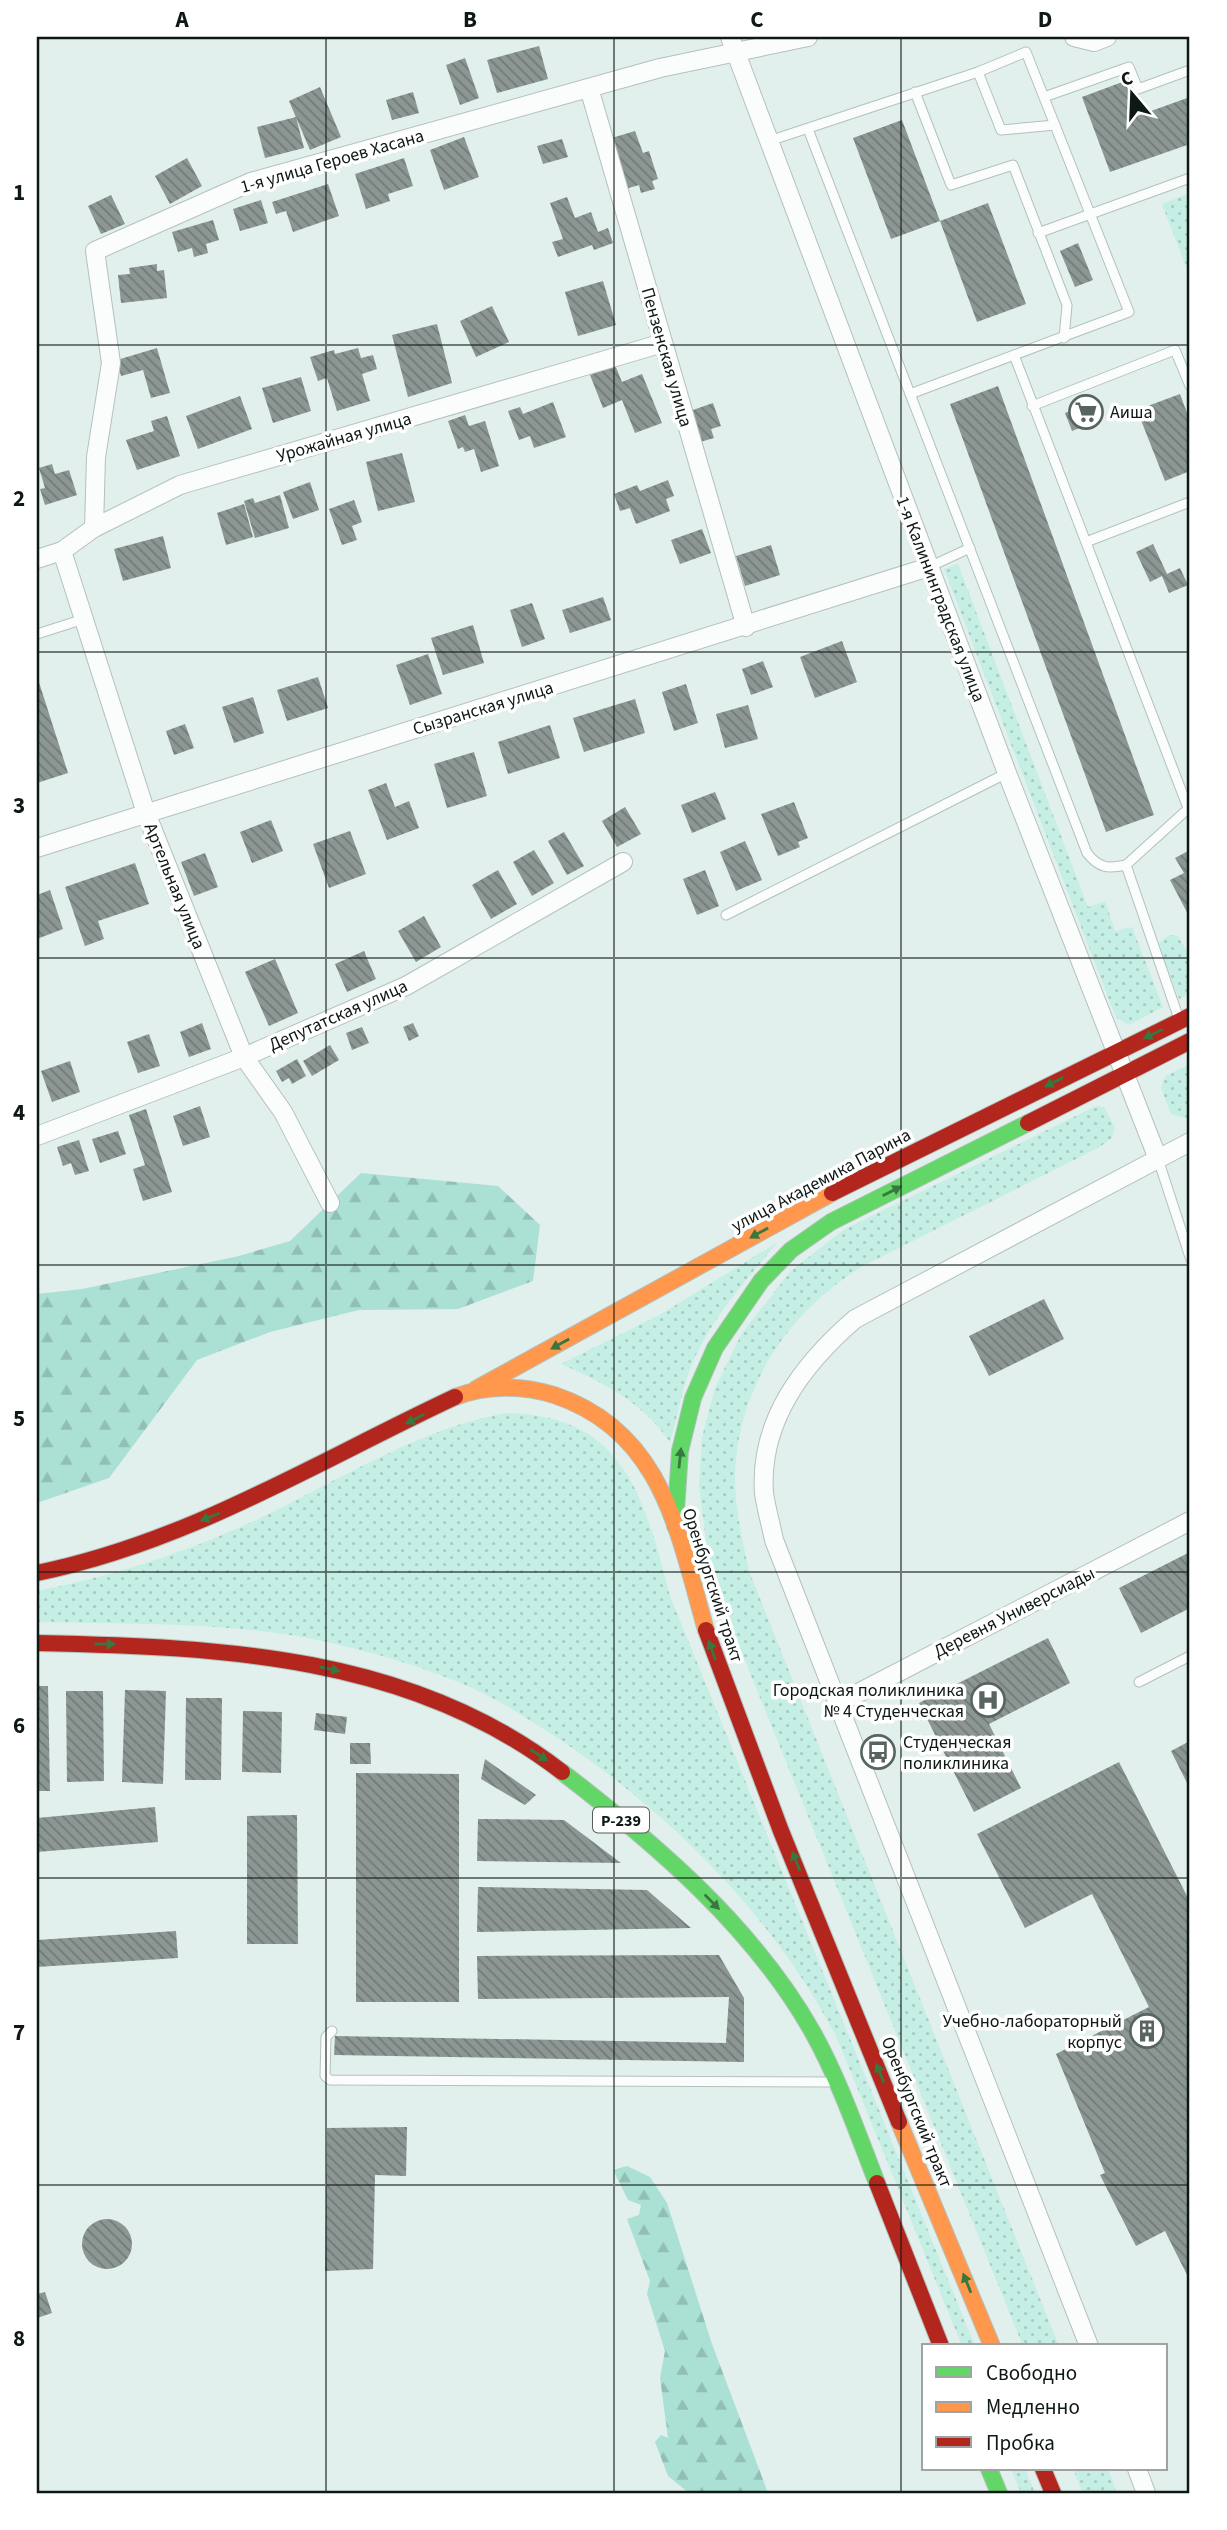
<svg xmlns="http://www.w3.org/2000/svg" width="1227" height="2530" font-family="'Source Sans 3',sans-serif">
  <defs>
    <pattern id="green-dots" width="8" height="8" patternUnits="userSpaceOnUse" patternTransform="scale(1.75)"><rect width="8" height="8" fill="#c5eee4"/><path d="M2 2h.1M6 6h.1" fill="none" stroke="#a8cbc3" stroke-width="1.8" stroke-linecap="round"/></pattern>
    <pattern id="forest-firs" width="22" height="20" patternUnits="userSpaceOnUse" patternTransform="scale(1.75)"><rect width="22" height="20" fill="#abe0d4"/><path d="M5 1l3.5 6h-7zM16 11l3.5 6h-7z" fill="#92bfb5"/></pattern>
    <pattern id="building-back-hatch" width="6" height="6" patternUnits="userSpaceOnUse" patternTransform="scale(1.75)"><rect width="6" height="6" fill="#8c9794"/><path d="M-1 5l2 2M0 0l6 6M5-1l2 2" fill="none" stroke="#717a78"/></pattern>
  </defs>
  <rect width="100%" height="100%" fill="#e1f0ec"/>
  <g fill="url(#green-dots)">
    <path d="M1190 193V277L1162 204Z"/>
    <path d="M958 564 1088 907 1105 901 1115 931 1132 927 1163 1007 1129 1025 1117 1018 1111 1005 944 569Z"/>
    <path d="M1169 935 1178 936 1190 957V993L1179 999 1158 944Z"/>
    <path d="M1190 1064V1115L1186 1118 1171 1114 1161 1088 1165 1076Z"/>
    <path d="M1096 1106 1104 1107 1115 1128 1111 1139 1098 1148 861 1267C793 1310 744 1377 736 1459 732 1496 741 1534 749 1571L1059 2346H1023L718 1594 706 1541 699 1486 702 1437 715 1388 742 1333 791 1271 843 1230Z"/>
    <path d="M778 1242C746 1280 708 1322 690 1369 681 1393 677 1418 670 1442 642 1402 605 1383 561 1364L661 1314Z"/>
    <path d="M507 1413C627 1416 644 1499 670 1596L975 2346H962L837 2038C764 1897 634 1778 496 1700 445 1671 349 1644 290 1635 207 1622 121 1624 37 1622V1591C119 1575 197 1549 273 1512 342 1477 430 1425 507 1413Z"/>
    <path d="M1011 2469H1025L1035 2493H1021Z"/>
    <path d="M1073 2469H1108L1117 2493H1083Z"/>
  </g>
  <g fill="url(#forest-firs)">
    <path d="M361 1173 498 1186 540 1225 533 1281 458 1309 359 1310 270 1332 197 1360 109 1478 37 1503V1294L82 1289 239 1256 290 1241Z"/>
    <path d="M627 2166 650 2177 667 2203 712 2344 768 2493H689L668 2476 655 2442 661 2435 668 2438 660 2378 665 2351 647 2294 650 2281 627 2219 639 2215 641 2205 628 2200 613 2170Z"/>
  </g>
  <g fill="url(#building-back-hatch)">
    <path d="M539 46 548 79 497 93 487 60Z"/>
    <path d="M465 58 479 98 460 105 446 65Z"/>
    <path d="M1125 81 1137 116 1190 97V144L1110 172 1082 97Z"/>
    <path d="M320 87 341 137 310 150 289 101Z"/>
    <path d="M413 92 419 113 392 120 386 100Z"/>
    <path d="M296 117 304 148 265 158 257 127Z"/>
    <path d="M902 120 940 221 988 203 1026 304 977 322 940 221 891 239 853 138Z"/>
    <path d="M635 131 643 153 649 151 658 179 652 181 655 189 641 193 639 185 622 190 605 140Z"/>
    <path d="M464 137 479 177 444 190 430 150Z"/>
    <path d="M562 139 568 157 543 164 537 146Z"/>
    <path d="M187 158 202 186 170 204 155 176Z"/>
    <path d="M404 158 413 186 388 194 390 201 366 209 355 174Z"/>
    <path d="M328 184 339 216 293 232 286 211 276 214 272 202Z"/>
    <path d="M111 195 125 224 101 234 88 206Z"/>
    <path d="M567 197 575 218 591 212 598 232 608 228 613 243 594 250 592 245 558 257 552 242 563 239 550 203Z"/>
    <path d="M261 200 268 223 240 231 233 209Z"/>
    <path d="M213 220 219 240 206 244 208 253 194 257 192 248 178 252 172 232Z"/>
    <path d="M1078 243 1093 280 1075 287 1060 251Z"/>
    <path d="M157 264V271L164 270 167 298 121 303 118 275 130 274 129 268Z"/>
    <path d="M603 281 616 325 578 336 565 292Z"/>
    <path d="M492 306 509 342 476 357 460 321Z"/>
    <path d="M437 324 452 383 408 397 392 335Z"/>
    <path d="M157 348 170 393 151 398 143 370 121 376 117 360Z"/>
    <path d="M358 348 361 358 373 355 377 369 362 374 370 401 337 411 327 378 318 381 310 357 334 350 335 354Z"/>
    <path d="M615 365 622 382 642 374 662 423 635 433 622 400 603 408 590 375Z"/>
    <path d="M301 377 311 411 273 423 262 388Z"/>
    <path d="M998 386 1154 815 1106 832 950 404Z"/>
    <path d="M1180 394 1190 421V471L1165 481 1137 410Z"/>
    <path d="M240 396 252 429 198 449 186 416Z"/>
    <path d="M553 402 566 437 534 448 530 436 519 440 508 411 520 407 523 414Z"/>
    <path d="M1093 402 1100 420 1072 431 1065 413Z"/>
    <path d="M713 403 721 426 711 429 714 438 700 442 690 411Z"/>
    <path d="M465 415 469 426 485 421 499 466 481 472 474 449 465 452 463 447 458 449 448 421Z"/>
    <path d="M167 416 180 456 137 470 126 440 154 431 151 421Z"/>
    <path d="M402 453 415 502 378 511 366 462Z"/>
    <path d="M52 464 55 474 69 470 77 495 45 505 40 489 45 488 39 468Z"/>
    <path d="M668 480 674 496 666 499 670 511 636 524 630 508 620 511 614 494 637 485 640 491Z"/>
    <path d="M310 482 319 510 293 519 283 492Z"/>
    <path d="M280 495 289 528 255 538 244 501 253 498 255 503Z"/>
    <path d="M354 500 362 522 352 526 357 540 342 545 329 509Z"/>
    <path d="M244 504 253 537 226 545 217 513Z"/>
    <path d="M702 529 711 553 680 564 671 540Z"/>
    <path d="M163 536 171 568 123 581 114 549Z"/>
    <path d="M1153 544 1167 574 1180 568 1188 585 1169 593 1162 576 1150 582 1136 552Z"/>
    <path d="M771 545 780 575 745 586 736 556Z"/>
    <path d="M603 597 611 620 570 633 562 610Z"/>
    <path d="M532 603 545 639 522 647 510 610Z"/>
    <path d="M473 625 484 663 443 675 431 638Z"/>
    <path d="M842 641 857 682 815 698 800 657Z"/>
    <path d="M428 654 442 694 410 705 396 665Z"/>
    <path d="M763 661 773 687 751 695 742 669Z"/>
    <path d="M37 676 68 773 37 783Z"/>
    <path d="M318 677 328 708 287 721 277 690Z"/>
    <path d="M686 684 698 723 674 731 662 692Z"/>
    <path d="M253 697 264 733 234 743 222 707Z"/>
    <path d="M635 699 645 733 584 752 573 718Z"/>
    <path d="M748 705 758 739 725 748 716 714Z"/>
    <path d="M185 724 194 748 174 755 166 731Z"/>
    <path d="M550 725 560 758 508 774 498 742Z"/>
    <path d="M474 752 487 796 447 808 434 764Z"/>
    <path d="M386 783 395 807 409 801 419 828 387 840 368 790Z"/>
    <path d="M715 792 726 819 692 833 681 805Z"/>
    <path d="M794 802 808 838 798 842 800 847 778 856 761 814Z"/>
    <path d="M625 807 641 834 617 847 602 821Z"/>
    <path d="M271 820 283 851 252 863 240 832Z"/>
    <path d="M350 831 366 874 329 888 313 844Z"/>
    <path d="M564 832 584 866 567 875 548 841Z"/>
    <path d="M745 841 762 880 736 891 720 852Z"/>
    <path d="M534 850 554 883 532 896 513 862Z"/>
    <path d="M1190 850V918L1170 880 1184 873 1175 858Z"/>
    <path d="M205 853 218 887 194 896 181 862Z"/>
    <path d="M135 863 149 904 98 921 104 939 85 946 65 887Z"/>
    <path d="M498 870 517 904 491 919 472 885Z"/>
    <path d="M705 870 719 906 697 915 683 879Z"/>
    <path d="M50 890 63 929 37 939V895Z"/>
    <path d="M424 916 441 947 416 962 398 931Z"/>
    <path d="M364 951 376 979 347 992 335 964Z"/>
    <path d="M275 959 298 1013 269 1026 245 972Z"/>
    <path d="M202 1023 211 1049 189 1057 180 1032Z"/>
    <path d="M413 1023 419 1036 409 1041 403 1027Z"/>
    <path d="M362 1027 369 1043 352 1050 346 1033Z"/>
    <path d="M149 1034 160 1066 138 1073 127 1042Z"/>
    <path d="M330 1045 339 1060 312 1076 303 1061Z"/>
    <path d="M297 1059 306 1076 292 1084 289 1078 282 1082 276 1071Z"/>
    <path d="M70 1061 80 1092 52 1102 41 1071Z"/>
    <path d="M200 1106 210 1137 183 1146 173 1116Z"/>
    <path d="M146 1109 172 1192 143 1201 133 1169 145 1165 129 1115Z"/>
    <path d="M118 1131 126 1154 100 1163 92 1139Z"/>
    <path d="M79 1140 89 1171 75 1175 71 1163 63 1166 57 1147Z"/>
    <path d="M1044 1299 1064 1339 989 1376 969 1336Z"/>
    <path d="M1190 1552V1608L1141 1633 1119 1588Z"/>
    <path d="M1048 1638 1070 1683 989 1724 1021 1788 974 1812 919 1703Z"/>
    <path d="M37 1686H48L50 1791H37Z"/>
    <path d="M125 1690 166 1691 163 1784 122 1782Z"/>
    <path d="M66 1691H103L104 1781 67 1782Z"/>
    <path d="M186 1698H222L221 1780H185Z"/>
    <path d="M243 1711 282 1712 281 1773 242 1772Z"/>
    <path d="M316 1713 347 1717 345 1734 314 1730Z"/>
    <path d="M1190 1741V1789L1171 1751Z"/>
    <path d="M350 1743H370L371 1764H350Z"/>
    <path d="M485 1759 536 1795 525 1805 481 1779Z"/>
    <path d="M1119 1762 1190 1902V2273L1187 2275 1165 2231 1136 2246 1100 2175 1105 2173 1056 2054 1149 2007 1092 1894 1025 1928 977 1834Z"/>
    <path d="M356 1773 459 1774V2002H356Z"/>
    <path d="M155 1807 158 1842 37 1852V1818Z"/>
    <path d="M297 1815 298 1944H247V1816Z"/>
    <path d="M478 1819 564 1820 621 1863 477 1861Z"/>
    <path d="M478 1887 647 1890 691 1928 477 1932Z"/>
    <path d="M176 1931 178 1958 37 1967V1940Z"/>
    <path d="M719 1955 744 1998V2062L334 2055 335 2036 726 2043 729 1997 478 1999 477 1956Z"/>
    <path d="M407 2127 406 2176 375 2175 373 2269 325 2271 327 2128Z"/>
    <circle cx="107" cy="2244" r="25"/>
    <path d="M45 2292 52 2313 37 2318V2294Z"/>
  </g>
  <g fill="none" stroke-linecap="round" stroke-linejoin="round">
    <g stroke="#b4c0bd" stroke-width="11">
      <g id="lane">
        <path d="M915 92 951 185 1013 165 1067 305 1064 338"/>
        <path d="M1044 97 1129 67 1138 89 1190 70"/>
        <path d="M808 129 1087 853C1099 868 1107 869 1126 865"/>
        <path d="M769 141 978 72 1001 130 1055 125"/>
        <path d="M1038 233 1190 178"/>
        <path d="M1014 355 1188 808"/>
        <path d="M910 394 1129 312 1026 52 978 72"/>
        <path d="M1032 406 1175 350 1190 386"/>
        <path d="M1086 542 1190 502"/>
        <path d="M929 567 970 548"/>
        <path d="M37 634 84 619"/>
        <path d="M726 915 1007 773"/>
        <path d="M1179 1019 1126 865 1190 807"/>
        <path d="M1158 1159 1190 1257"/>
        <path d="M1139 1682 1190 1656"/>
        <path d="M332 2031 326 2037 325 2076 330 2080 833 2082"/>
      </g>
    </g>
    <g stroke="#b4c0bd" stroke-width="20">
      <g id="street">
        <path d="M730 37 1007 773 1158 1159"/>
        <path d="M1074 37 1094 42 1107 37"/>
        <path d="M589 88 746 627"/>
        <path d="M94 528 96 457 111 363 95 251 251 182 660 68 808 37"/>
        <path d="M62 551 146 813 244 1057 283 1112 330 1203"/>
        <path d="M37 559 62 551 94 528 180 485 663 343"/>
        <path d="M37 848 929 567"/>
        <path d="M37 1136 244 1057 406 986 623 862"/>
        <path d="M837 1704 1190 1521"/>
        <path d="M1089 2346 774 1540C771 1525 766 1508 764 1493 759 1421 803 1364 855 1319L1190 1142"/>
        <path d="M1137 2469 1146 2493"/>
      </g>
    </g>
    <g stroke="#b4c0bd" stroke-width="18">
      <g id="fast">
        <path d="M675 1526 680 1451 693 1398 715 1348 761 1281 791 1250 831 1222 1028 1123"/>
        <path d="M562 1772C656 1844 753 1927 812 2031 839 2079 857 2132 877 2183"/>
        <path d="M989 2469 999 2493"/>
      </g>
    </g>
    <g stroke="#b4c0bd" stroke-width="18">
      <g id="slow">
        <path d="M476 1389 832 1193"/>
        <path d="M455 1397C486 1385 522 1385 554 1395 663 1431 678 1533 706 1630"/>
        <path d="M899 2122 992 2346"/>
      </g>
    </g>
    <g stroke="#b4c0bd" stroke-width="18">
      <g id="jam">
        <path d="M1028 1123 1190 1041"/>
        <path d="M832 1193 1190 1016"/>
        <path d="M37 1573C189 1542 316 1462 455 1397"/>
        <path d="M706 1630 781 1831 899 2122"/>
        <path d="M37 1643C221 1647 411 1655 562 1772"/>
        <path d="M877 2183 941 2346"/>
        <path d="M1043 2469 1053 2493"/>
      </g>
    </g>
    <use href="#lane" stroke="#fafdfc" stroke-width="9"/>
    <use href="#street" stroke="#fafdfc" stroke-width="18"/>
    <use href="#fast" stroke="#63d668" stroke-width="16"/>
    <use href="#slow" stroke="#ff974d" stroke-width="16"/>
    <use href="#jam" stroke="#b3261e" stroke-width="16"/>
  </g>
  <defs><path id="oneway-solid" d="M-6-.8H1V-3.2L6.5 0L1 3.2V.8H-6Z" transform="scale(1.75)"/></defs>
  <g fill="#38773e">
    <use href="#oneway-solid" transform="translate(1153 1034) rotate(155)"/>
    <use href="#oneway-solid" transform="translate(1054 1082) rotate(153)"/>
    <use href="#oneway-solid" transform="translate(892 1191) rotate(-27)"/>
    <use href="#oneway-solid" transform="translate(759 1233) rotate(151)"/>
    <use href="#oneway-solid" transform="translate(560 1344) rotate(151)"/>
    <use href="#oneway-solid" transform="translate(415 1419) rotate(153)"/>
    <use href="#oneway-solid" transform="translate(680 1458) rotate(-84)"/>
    <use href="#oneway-solid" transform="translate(210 1517) rotate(158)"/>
    <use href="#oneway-solid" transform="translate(105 1644) rotate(1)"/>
    <use href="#oneway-solid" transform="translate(712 1650) rotate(-109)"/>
    <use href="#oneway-solid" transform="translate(330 1669) rotate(12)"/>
    <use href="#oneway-solid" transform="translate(539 1755) rotate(33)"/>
    <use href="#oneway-solid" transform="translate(796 1861) rotate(-112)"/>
    <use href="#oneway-solid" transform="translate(712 1902) rotate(45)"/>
    <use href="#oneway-solid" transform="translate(880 2073) rotate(-112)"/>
    <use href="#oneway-solid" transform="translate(967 2283) rotate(-112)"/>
  </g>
  <path fill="none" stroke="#0e1815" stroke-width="2" stroke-opacity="0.55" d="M326 37V2493M614 37V2493M901 37V2493M37 345H1190M37 652H1190M37 958H1190M37 1265H1190M37 1572H1190M37 1878H1190M37 2185H1190"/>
  <defs>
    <g id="supermarket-ring" transform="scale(1.75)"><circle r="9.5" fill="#fff" stroke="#586460" stroke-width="1.5"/><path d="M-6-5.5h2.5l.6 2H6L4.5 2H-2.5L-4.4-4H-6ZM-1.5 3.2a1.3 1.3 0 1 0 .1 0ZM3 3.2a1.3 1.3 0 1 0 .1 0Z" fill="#586460"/></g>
    <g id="hospital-ring" transform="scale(1.75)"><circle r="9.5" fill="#fff" stroke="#586460" stroke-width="1.5"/><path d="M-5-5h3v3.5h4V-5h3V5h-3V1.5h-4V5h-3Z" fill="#586460"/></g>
    <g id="bus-ring" transform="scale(1.75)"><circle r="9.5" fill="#fff" stroke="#586460" stroke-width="1.5"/><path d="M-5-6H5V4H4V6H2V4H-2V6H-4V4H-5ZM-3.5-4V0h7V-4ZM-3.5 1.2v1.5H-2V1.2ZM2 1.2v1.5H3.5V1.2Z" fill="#586460"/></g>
    <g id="building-ring" transform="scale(1.75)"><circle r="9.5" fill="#fff" stroke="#586460" stroke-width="1.5"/><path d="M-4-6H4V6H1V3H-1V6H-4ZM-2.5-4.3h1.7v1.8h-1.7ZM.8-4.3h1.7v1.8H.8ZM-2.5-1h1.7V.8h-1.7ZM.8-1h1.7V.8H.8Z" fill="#586460"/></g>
  </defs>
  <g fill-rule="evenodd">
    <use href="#supermarket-ring" x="1086" y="412"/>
    <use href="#hospital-ring" x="988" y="1700"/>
    <use href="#bus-ring" x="878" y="1752"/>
    <use href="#building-ring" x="1147" y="2031"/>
  </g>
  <g text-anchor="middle" stroke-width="7" stroke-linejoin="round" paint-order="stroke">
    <rect fill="#fff" stroke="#565d5b" stroke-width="2" x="593" y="1807.5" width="56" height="25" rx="5"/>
    <g font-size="16" font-weight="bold" fill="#0e1815">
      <text x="621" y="1826">Р-239</text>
    </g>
    <g font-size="18" fill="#0e1815" stroke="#fff">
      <text transform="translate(332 161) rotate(-16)" y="6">1-я улица Героев Хасана</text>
      <text transform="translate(667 357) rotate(74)" y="6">Пензенская улица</text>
      <text transform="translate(344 437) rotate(-16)" y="6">Урожайная улица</text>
      <text transform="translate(941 599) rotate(69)" y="6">1-я Калининградская улица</text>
      <text transform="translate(483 708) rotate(-17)" y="6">Сызранская улица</text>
      <text transform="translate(175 886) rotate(68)" y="6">Артельная улица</text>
      <text transform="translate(338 1015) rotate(-24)" y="6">Депутатская улица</text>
      <text transform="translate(821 1180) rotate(-28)" y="6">улица Академика Парина</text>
      <text transform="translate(713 1585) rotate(72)" y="6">Оренбургский тракт</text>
      <text transform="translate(1014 1612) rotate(-27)" y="6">Деревня Универсиады</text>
      <text transform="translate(917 2112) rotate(68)" y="6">Оренбургский тракт</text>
    </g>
    <g font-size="18" fill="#0e1815" stroke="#fff" text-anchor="start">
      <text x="1110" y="418">Аиша</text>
      <text x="964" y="1696" text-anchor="end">Городская поликлиника<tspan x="964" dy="21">№ 4 Студенческая</tspan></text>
      <text x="903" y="1748">Студенческая<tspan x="903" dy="21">поликлиника</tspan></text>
      <text x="1122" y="2027" text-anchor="end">Учебно-лабораторный<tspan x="1122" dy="21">корпус</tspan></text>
    </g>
  </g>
  <rect width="1227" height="2530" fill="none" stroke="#ffffff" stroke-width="77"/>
  <rect x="922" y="2344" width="245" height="126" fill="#ffffff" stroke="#9fa3a1" stroke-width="2"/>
  <rect x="936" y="2367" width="35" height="10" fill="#63d668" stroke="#9fa3a1" stroke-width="2"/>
  <text x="986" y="2380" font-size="21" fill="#0e1815">Свободно</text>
  <rect x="936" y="2402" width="35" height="10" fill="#ff974d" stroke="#9fa3a1" stroke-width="2"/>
  <text x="986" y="2414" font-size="21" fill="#0e1815">Медленно</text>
  <rect x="936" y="2437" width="35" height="10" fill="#b3261e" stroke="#9fa3a1" stroke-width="2"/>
  <text x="986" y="2450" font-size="21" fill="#0e1815">Пробка</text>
  <g transform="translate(1132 94) rotate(341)" stroke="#ffffff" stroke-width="5" paint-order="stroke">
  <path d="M0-5L12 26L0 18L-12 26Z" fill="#0e1815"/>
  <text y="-10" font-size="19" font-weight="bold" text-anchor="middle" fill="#0e1815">С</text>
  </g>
  <rect x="38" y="38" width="1150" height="2454" fill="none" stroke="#0e1815" stroke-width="2.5"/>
  <g font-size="23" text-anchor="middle" font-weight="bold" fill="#0e1815">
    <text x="182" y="27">A</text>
    <text x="470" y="27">B</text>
    <text x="757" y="27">C</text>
    <text x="1045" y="27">D</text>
    <text x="19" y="200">1</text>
    <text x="19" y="506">2</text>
    <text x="19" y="813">3</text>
    <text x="19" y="1120">4</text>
    <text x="19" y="1426">5</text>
    <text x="19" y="1733">6</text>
    <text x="19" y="2040">7</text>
    <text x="19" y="2346">8</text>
  </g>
</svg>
